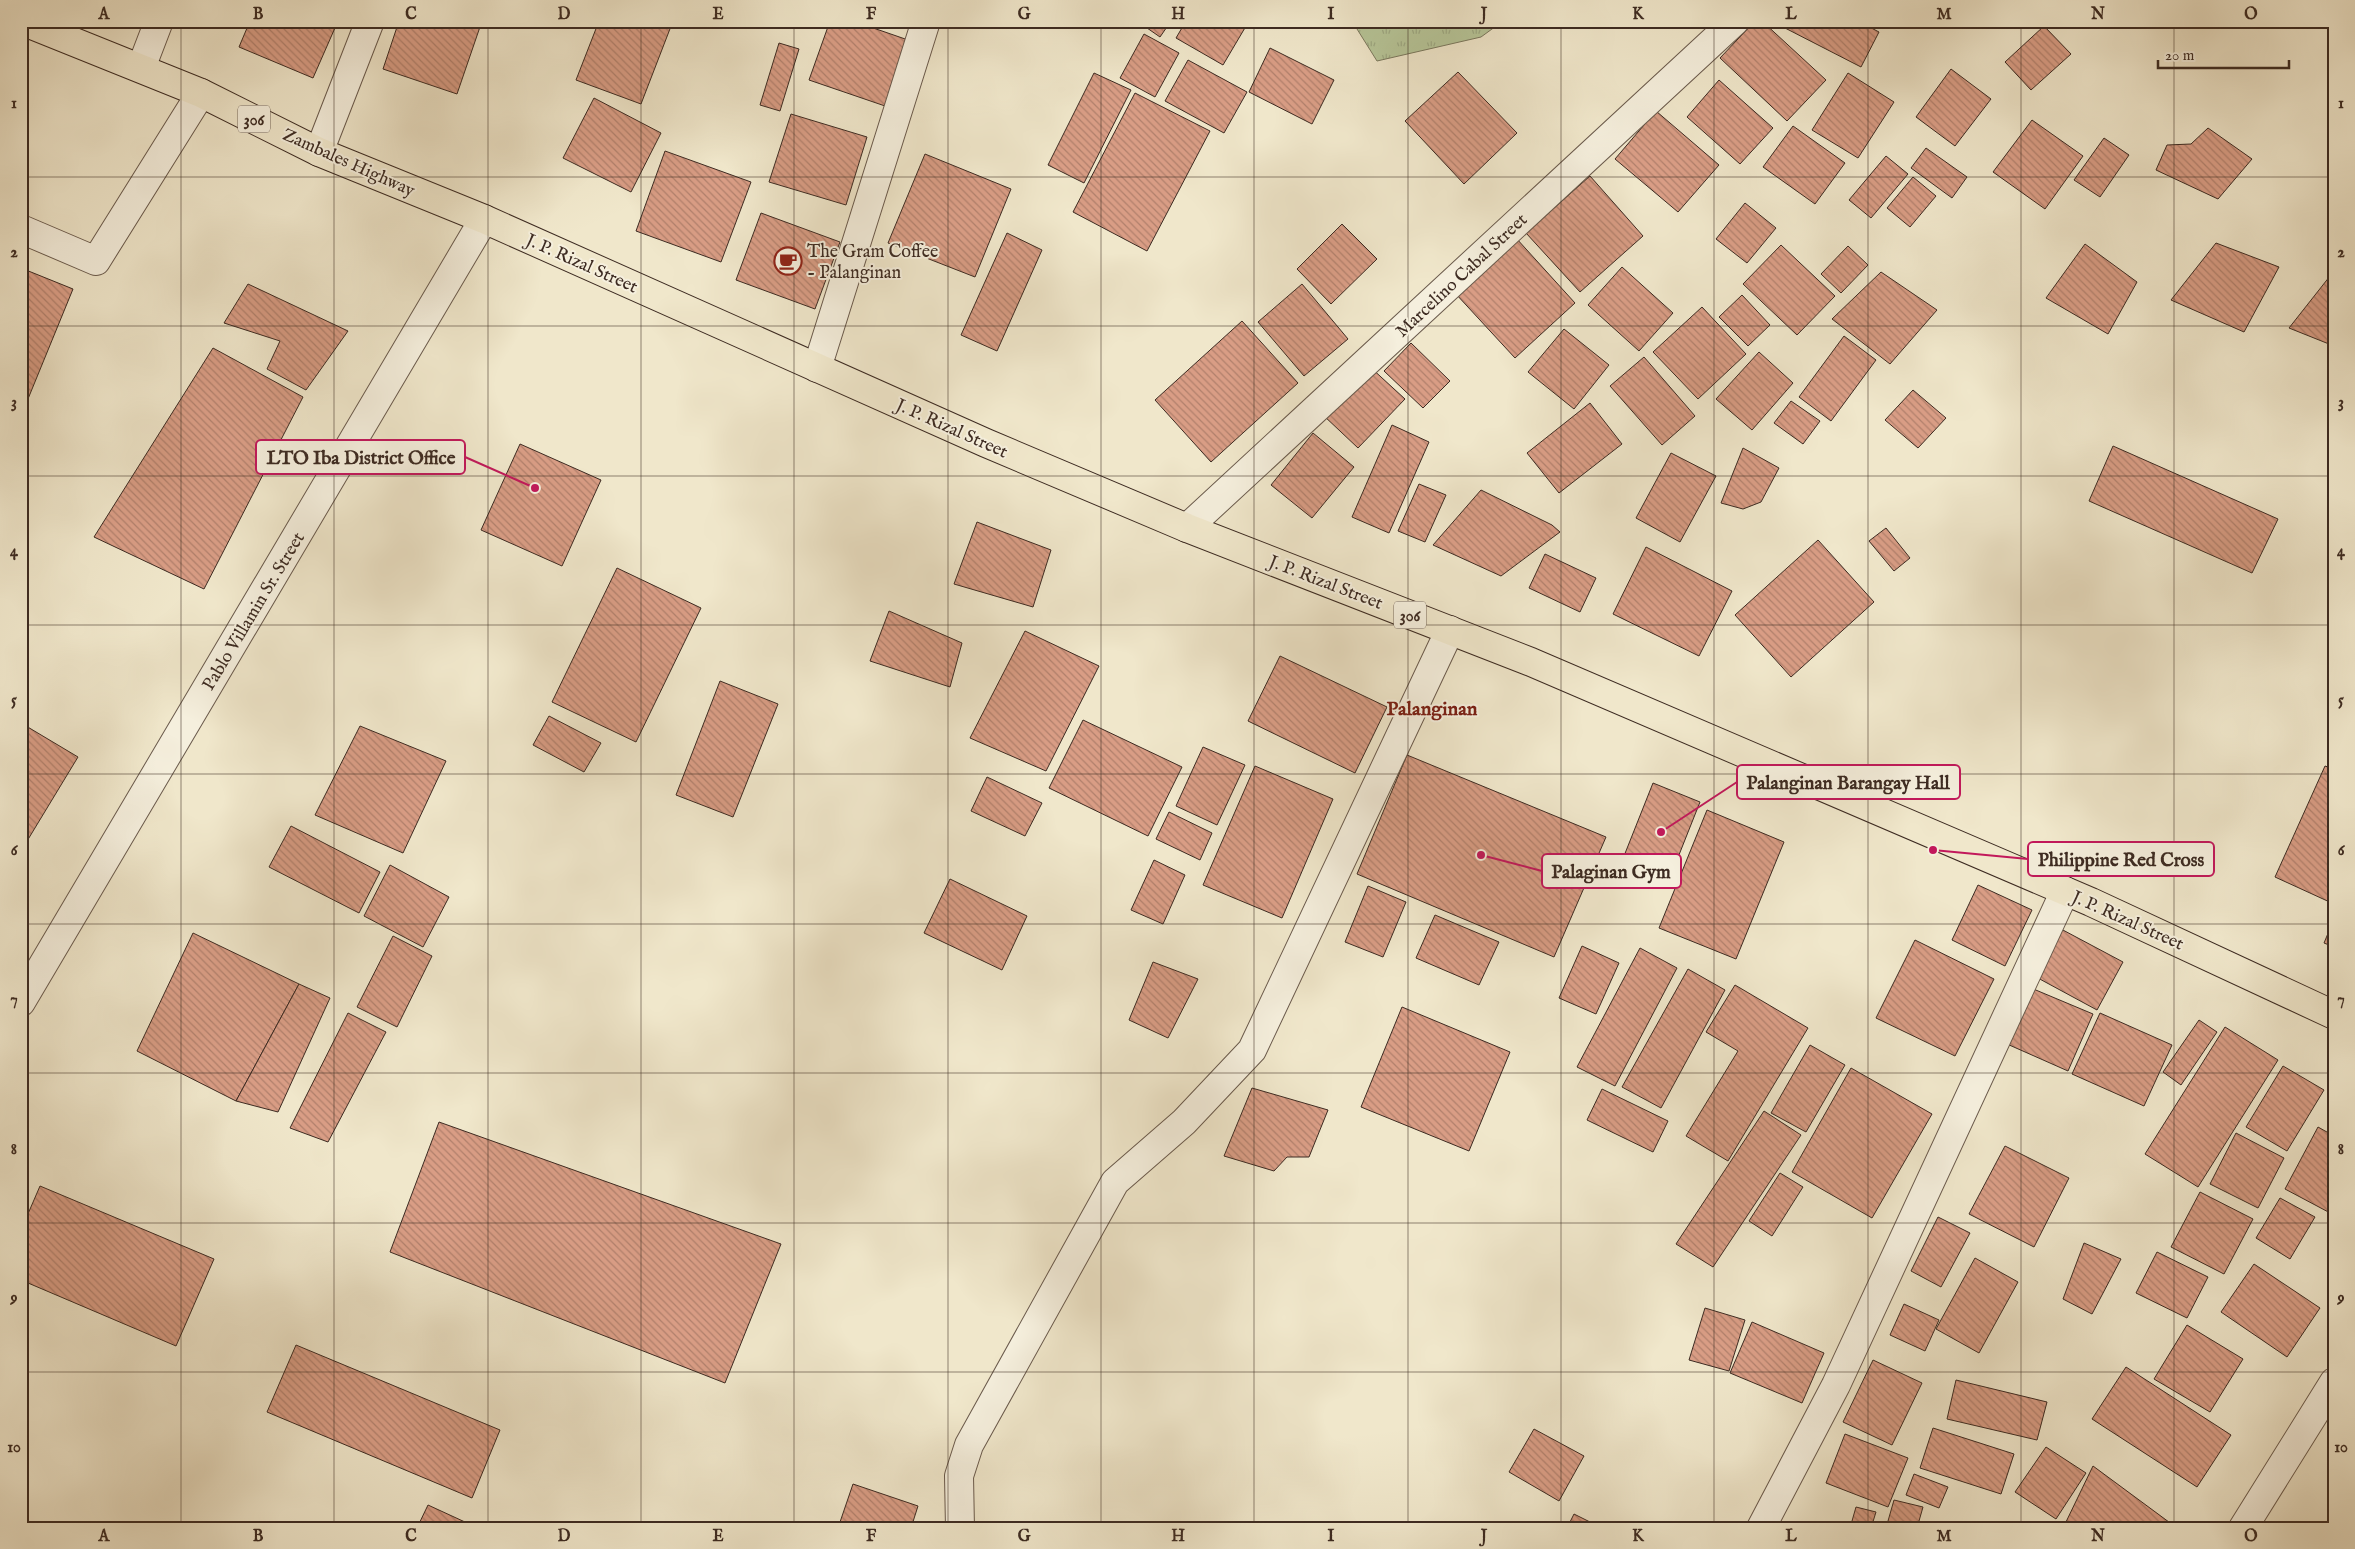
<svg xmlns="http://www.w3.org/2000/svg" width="2355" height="1549" font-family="'IM FELL English',serif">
  <defs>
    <pattern id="grass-tufts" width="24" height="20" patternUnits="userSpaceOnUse" patternTransform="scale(1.25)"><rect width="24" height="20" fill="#b7c699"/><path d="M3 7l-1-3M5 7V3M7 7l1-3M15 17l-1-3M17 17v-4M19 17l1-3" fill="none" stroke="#9eaa84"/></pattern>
    <pattern id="building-back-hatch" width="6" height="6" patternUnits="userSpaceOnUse" patternTransform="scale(1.25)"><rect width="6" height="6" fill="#d99d85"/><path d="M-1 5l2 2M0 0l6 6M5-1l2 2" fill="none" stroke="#b1806c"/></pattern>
  </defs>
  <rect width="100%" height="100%" fill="#f0e7cb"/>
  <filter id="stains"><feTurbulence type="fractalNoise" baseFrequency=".004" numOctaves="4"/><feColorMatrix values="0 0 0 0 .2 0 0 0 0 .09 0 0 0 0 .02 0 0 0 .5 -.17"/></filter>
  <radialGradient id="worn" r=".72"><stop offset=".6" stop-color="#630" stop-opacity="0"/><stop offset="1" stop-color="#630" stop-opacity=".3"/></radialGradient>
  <path fill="url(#grass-tufts)" stroke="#7a785e" d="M1352 21H1503L1481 37 1377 61Z"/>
  <g fill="url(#building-back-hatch)" stroke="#3d2b22">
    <path d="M250 21H338L313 78 239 47Z"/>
    <path d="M399 21H482L457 94 383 69Z"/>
    <path d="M599 21H673L641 104 576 80Z"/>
    <path d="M830 21H853L911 41 888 107 809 80Z"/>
    <path d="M1137 21H1171L1160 37Z"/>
    <path d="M1186 21H1249L1223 65 1176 38Z"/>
    <path d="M1755 21H1762L1826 80 1787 121 1720 58Z"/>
    <path d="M1789 21H1858L1879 32 1861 67 1785 28Z"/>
    <path d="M2044 26 2071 54 2031 90 2005 62Z"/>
    <path d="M1144 34 1179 53 1155 97 1120 78Z"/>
    <path d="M779 43 799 49 780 111 760 105Z"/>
    <path d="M1270 48 1334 80 1312 124 1249 92Z"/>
    <path d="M1188 60 1247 92 1224 133 1165 101Z"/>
    <path d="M1951 69 1991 99 1955 146 1916 117Z"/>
    <path d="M1458 72 1517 133 1464 184 1405 121Z"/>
    <path d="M1094 73 1131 90 1084 183 1048 165Z"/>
    <path d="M1848 73 1894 102 1858 158 1812 130Z"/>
    <path d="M1719 80 1773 128 1740 164 1687 117Z"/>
    <path d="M1135 93 1210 131 1147 251 1073 212Z"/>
    <path d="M594 98 661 133 631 192 563 158Z"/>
    <path d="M1656 111 1719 165 1678 212 1615 159Z"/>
    <path d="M791 114 867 137 846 205 769 182Z"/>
    <path d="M2032 120 2083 156 2045 209 1993 172Z"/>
    <path d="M1793 126 1845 163 1815 204 1763 167Z"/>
    <path d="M2208 128 2252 159 2218 199 2156 170 2167 145 2191 144Z"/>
    <path d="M2104 138 2129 155 2100 197 2074 180Z"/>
    <path d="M1926 148 1967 177 1952 198 1911 168Z"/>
    <path d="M665 151 751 182 721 262 636 231Z"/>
    <path d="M925 154 1011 189 975 277 888 243Z"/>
    <path d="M1886 156 1908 174 1871 218 1849 200Z"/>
    <path d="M1590 176 1643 236 1580 292 1526 233Z"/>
    <path d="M1913 177 1936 196 1910 227 1887 208Z"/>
    <path d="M1745 203 1776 228 1747 263 1716 239Z"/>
    <path d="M761 213 840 242 815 309 736 280Z"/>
    <path d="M1342 224 1377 259 1331 304 1297 269Z"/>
    <path d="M1007 233 1042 250 997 351 961 335Z"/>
    <path d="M1516 238 1575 303 1515 358 1455 293Z"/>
    <path d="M2216 243 2279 267 2244 332 2171 300Z"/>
    <path d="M2085 244 2137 282 2108 334 2046 298Z"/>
    <path d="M1781 245 1835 296 1797 335 1743 284Z"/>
    <path d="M1848 246 1868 265 1841 293 1821 274Z"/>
    <path d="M1622 267 1673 313 1639 351 1588 305Z"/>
    <path d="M21 268 73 289 21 416Z"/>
    <path d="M1881 272 1937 310 1890 364 1832 319Z"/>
    <path d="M2330 276 2334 278V346L2289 328Z"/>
    <path d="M248 284 348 331 306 390 267 369 280 341 224 323Z"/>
    <path d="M1302 284 1348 339 1304 376 1258 322Z"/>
    <path d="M1742 295 1770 325 1748 346 1719 317Z"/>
    <path d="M1702 307 1746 354 1698 399 1653 352Z"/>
    <path d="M1242 321 1298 383 1211 462 1155 400Z"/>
    <path d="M1564 329 1609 365 1574 409 1528 372Z"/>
    <path d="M1844 336 1876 360 1831 421 1799 397Z"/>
    <path d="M1411 343 1450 381 1423 408 1384 371Z"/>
    <path d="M213 348 303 397 204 589 94 537Z"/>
    <path d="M1759 352 1793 383 1752 430 1716 399Z"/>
    <path d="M1644 357 1695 416 1662 445 1610 386Z"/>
    <path d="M1369 366 1405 399 1358 448 1323 415Z"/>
    <path d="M1913 390 1946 418 1918 448 1885 420Z"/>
    <path d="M1791 401 1820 421 1803 444 1774 423Z"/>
    <path d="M1590 403 1622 444 1559 493 1527 453Z"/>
    <path d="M1392 425 1429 442 1389 533 1352 517Z"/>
    <path d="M1313 433 1354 467 1312 518 1271 485Z"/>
    <path d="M520 444 601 480 562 566 481 530Z"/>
    <path d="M2113 446 2278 519 2252 573 2089 501Z"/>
    <path d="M1743 448 1779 468 1761 502 1743 509 1721 503Z"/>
    <path d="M1671 453 1716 476 1680 542 1636 518Z"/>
    <path d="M1419 484 1446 495 1425 542 1398 531Z"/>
    <path d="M1481 490 1552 525 1560 532 1501 576 1433 545Z"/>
    <path d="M977 522 1051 550 1033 607 954 584Z"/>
    <path d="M1886 528 1910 558 1894 571 1869 541Z"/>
    <path d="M1818 540 1874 602 1791 677 1735 615Z"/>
    <path d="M1646 547 1732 591 1699 656 1613 614Z"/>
    <path d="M1545 554 1596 578 1580 612 1529 588Z"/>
    <path d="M617 568 701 608 636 742 552 702Z"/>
    <path d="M889 611 962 643 950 687 870 661Z"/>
    <path d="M1025 631 1099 666 1046 771 970 738Z"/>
    <path d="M1280 656 1387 707 1355 773 1248 721Z"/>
    <path d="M720 681 778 704 733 817 676 795Z"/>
    <path d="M549 716 601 743 584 772 533 745Z"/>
    <path d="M1083 720 1182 767 1148 836 1049 788Z"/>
    <path d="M21 723 78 757 21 851Z"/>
    <path d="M360 726 446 761 403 853 315 815Z"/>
    <path d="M1203 747 1245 765 1217 825 1176 806Z"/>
    <path d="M1407 755 1606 837 1554 957 1357 874Z"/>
    <path d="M1255 766 1333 799 1282 918 1203 885Z"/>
    <path d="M2325 766 2334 769V904L2275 877Z"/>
    <path d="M987 777 1042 803 1025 836 971 811Z"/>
    <path d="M1653 783 1700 802 1669 880 1622 861Z"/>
    <path d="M1707 810 1784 842 1736 959 1659 928Z"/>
    <path d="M1169 812 1212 833 1200 860 1156 839Z"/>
    <path d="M291 826 380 872 359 913 269 867Z"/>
    <path d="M1154 860 1185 875 1163 924 1131 910Z"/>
    <path d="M390 865 449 897 423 947 364 916Z"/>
    <path d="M950 879 1027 916 1002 970 924 933Z"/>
    <path d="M1978 885 2032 910 2005 966 1952 940Z"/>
    <path d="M1368 886 1406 902 1383 957 1345 942Z"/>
    <path d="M1435 915 1499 942 1479 985 1416 958Z"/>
    <path d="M2334 919V947L2324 943Z"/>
    <path d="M2061 929 2123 962 2097 1010 2036 977Z"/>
    <path d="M193 933 299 984 236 1101 137 1051Z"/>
    <path d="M393 936 432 956 397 1027 357 1007Z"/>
    <path d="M1915 940 1994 979 1955 1056 1876 1018Z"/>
    <path d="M1582 946 1619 963 1596 1014 1559 998Z"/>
    <path d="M1640 948 1677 968 1615 1086 1577 1067Z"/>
    <path d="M1153 962 1198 979 1168 1038 1129 1020Z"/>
    <path d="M1688 969 1725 990 1661 1108 1622 1087Z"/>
    <path d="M299 984 330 998 278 1112 236 1101Z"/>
    <path d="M1735 985 1808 1028 1728 1161 1686 1136 1738 1051 1706 1032Z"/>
    <path d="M2031 988 2093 1014 2068 1071 2007 1044Z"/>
    <path d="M1402 1007 1510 1052 1469 1151 1361 1107Z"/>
    <path d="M348 1013 386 1032 328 1142 290 1128Z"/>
    <path d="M2100 1013 2172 1045 2144 1106 2072 1074Z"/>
    <path d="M2199 1020 2217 1032 2181 1085 2163 1072Z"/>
    <path d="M2225 1027 2278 1060 2198 1187 2145 1154Z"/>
    <path d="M1810 1045 1845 1065 1806 1132 1771 1113Z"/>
    <path d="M2283 1066 2324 1090 2287 1151 2246 1127Z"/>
    <path d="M1851 1068 1932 1114 1872 1218 1792 1172Z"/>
    <path d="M1252 1088 1328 1110 1309 1157H1287L1274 1171 1224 1156Z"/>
    <path d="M1602 1089 1668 1121 1653 1152 1587 1120Z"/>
    <path d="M1764 1111 1801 1135 1713 1267 1676 1244Z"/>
    <path d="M439 1122 781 1244 725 1383 390 1252Z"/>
    <path d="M2318 1127 2334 1136V1215L2285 1189Z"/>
    <path d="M2236 1133 2284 1158 2258 1208 2210 1184Z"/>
    <path d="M2005 1146 2069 1178 2034 1247 1969 1214Z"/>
    <path d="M1780 1173 1803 1187 1772 1236 1749 1221Z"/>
    <path d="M40 1186 214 1259 176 1346 21 1280V1230Z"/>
    <path d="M2200 1192 2253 1219 2224 1274 2171 1247Z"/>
    <path d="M2280 1198 2315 1217 2290 1259 2256 1238Z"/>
    <path d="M1938 1217 1970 1233 1941 1287 1911 1271Z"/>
    <path d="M2084 1243 2121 1259 2092 1314 2063 1299Z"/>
    <path d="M2157 1252 2208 1277 2187 1318 2136 1293Z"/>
    <path d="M1975 1258 2018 1282 1979 1353 1936 1329Z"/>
    <path d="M2254 1264 2320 1308 2287 1357 2221 1312Z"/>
    <path d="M1904 1304 1939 1320 1925 1351 1890 1335Z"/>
    <path d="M1705 1308 1745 1320 1729 1371 1689 1360Z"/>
    <path d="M1752 1322 1824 1353 1802 1403 1730 1373Z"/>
    <path d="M2187 1325 2243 1359 2210 1412 2154 1379Z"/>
    <path d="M296 1345 500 1430 472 1498 267 1412Z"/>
    <path d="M1873 1360 1922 1383 1892 1445 1843 1422Z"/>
    <path d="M2126 1367 2231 1435 2197 1487 2092 1419Z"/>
    <path d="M1956 1380 2047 1402 2037 1440 1947 1419Z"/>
    <path d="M1933 1428 2014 1454 2001 1494 1920 1468Z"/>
    <path d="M1534 1429 1584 1456 1559 1501 1509 1472Z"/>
    <path d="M1845 1434 1908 1458 1888 1507 1826 1483Z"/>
    <path d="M2046 1447 2086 1473 2056 1519 2015 1492Z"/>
    <path d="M2093 1466 2177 1528H2070L2065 1524Z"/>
    <path d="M1914 1474 1948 1487 1939 1508 1906 1495Z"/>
    <path d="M853 1484 918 1506 911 1528H838Z"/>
    <path d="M1894 1500 1923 1507 1917 1528H1886Z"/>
    <path d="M428 1505 478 1528H417Z"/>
    <path d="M1856 1507 1876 1512 1871 1528H1850Z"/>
    <path d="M1574 1514 1602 1528H1567Z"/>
  </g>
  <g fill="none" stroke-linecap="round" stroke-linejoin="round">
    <g stroke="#6a5a4c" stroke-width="30">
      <g id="minor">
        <path d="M141 68 159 21"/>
        <path d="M319 152 370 21"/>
        <path d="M21 229 96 261 201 93"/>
        <path d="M817 368 926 21"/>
        <path d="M1187 528 1735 21"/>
        <path d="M21 1002 484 219"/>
        <path d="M960 1528 959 1476 969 1445 1115 1182 1184 1122 1252 1050 1450 630"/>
        <path d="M1761 1528 1836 1385 2065 891"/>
        <path d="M2243 1528 2334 1382"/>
      </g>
    </g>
    <g stroke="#3d2b22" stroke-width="30">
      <path id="major" d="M22 21 201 93 319 152 484 219 986 443 1187 528 1531 662 2091 902 2334 1015"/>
    </g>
    <use href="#minor" stroke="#f5efdd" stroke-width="28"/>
    <use href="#major" stroke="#f0e7cb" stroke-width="28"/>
  </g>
  <path fill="none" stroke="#3d2b22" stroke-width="1" stroke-opacity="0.55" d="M181 21V1528M334 21V1528M488 21V1528M641 21V1528M794 21V1528M948 21V1528M1101 21V1528M1254 21V1528M1408 21V1528M1561 21V1528M1714 21V1528M1868 21V1528M2021 21V1528M2174 21V1528M21 177H2334M21 326H2334M21 476H2334M21 625H2334M21 774H2334M21 924H2334M21 1073H2334M21 1223H2334M21 1372H2334"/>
  <defs>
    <g id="cafe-ring" transform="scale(1.4375)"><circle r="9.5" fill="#f5efdd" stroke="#8f2418" stroke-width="1.5"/><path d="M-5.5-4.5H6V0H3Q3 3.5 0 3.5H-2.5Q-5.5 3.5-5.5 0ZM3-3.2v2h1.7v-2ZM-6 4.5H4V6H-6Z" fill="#8f2418"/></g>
  </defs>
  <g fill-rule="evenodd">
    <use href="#cafe-ring" x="788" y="261"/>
  </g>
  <g text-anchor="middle" stroke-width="4" stroke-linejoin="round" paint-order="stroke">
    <g fill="#f5efdd" stroke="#74665a" stroke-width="1">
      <rect x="238" y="105.5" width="32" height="27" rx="4"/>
      <rect x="1394" y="601.5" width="32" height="27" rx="4"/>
    </g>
    <g font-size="16" font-weight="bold" fill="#3d2b22">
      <text x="254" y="125">306</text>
      <text x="1410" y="621">306</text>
    </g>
    <g font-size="18" fill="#3d2b22" stroke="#f5efdd">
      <text transform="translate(349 162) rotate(24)" y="6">Zambales Highway</text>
      <text transform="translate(582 263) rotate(24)" y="6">J. P. Rizal Street</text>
      <text transform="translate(1461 275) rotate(-43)" y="6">Marcelino Cabal Street</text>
      <text transform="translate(952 428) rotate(24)" y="6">J. P. Rizal Street</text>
      <text transform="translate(1326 582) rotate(21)" y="6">J. P. Rizal Street</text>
      <text transform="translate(253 611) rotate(-59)" y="6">Pablo Villamin Sr. Street</text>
      <text transform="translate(2128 920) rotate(24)" y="6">J. P. Rizal Street</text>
    </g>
    <g font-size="18" fill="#3d2b22" stroke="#f5efdd" text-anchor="start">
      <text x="807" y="257">The Gram Coffee<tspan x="807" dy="21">- Palanginan</tspan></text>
    </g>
    <g font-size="20" font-weight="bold" fill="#7a1f14" stroke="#f5efdd">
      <text x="1432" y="715">Palanginan</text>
    </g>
  </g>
  <path fill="none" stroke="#c2185b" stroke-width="2" d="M535 488L465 457M1661 832L1737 782M1933 850L2028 859M1481 855L1542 871"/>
  <g fill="#c2185b" stroke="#f5efdd" stroke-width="2">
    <circle cx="535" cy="488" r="5"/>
    <circle cx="1661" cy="832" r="5"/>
    <circle cx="1933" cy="850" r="5"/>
    <circle cx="1481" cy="855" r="5"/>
  </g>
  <g fill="#f5efdd" stroke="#c2185b" stroke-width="2">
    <rect x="256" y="440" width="209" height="34" rx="5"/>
    <rect x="1737" y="765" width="223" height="34" rx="5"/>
    <rect x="2028" y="842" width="186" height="34" rx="5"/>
    <rect x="1542" y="854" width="139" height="34" rx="5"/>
  </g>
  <g font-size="19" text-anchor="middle" font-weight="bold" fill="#3d2b22">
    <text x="361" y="464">LTO Iba District Office</text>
    <text x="1848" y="789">Palanginan Barangay Hall</text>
    <text x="2121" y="866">Philippine Red Cross</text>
    <text x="1611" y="878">Palaginan Gym</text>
  </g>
  <rect width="2355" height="1549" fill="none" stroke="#f0e7cb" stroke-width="55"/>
  <path d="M2158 60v8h131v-8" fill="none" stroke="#3d2b22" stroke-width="2.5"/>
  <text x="2165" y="60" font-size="15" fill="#3d2b22" stroke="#f5efdd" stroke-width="4" paint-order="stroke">20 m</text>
  <rect x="28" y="28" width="2300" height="1494" fill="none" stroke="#3d2b22" stroke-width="2"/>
  <g font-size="16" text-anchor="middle" font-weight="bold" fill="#3d2b22">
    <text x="104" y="19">A</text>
    <text x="258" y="19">B</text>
    <text x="411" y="19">C</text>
    <text x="564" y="19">D</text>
    <text x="718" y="19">E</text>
    <text x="871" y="19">F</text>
    <text x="1024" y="19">G</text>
    <text x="1178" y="19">H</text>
    <text x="1331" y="19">I</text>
    <text x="1484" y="19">J</text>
    <text x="1638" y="19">K</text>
    <text x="1791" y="19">L</text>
    <text x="1944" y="19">M</text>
    <text x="2098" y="19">N</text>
    <text x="2251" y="19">O</text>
    <text x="14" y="108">1</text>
    <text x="2341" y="108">1</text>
    <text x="14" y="257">2</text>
    <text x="2341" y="257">2</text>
    <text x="14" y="407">3</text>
    <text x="2341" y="407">3</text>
    <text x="14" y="556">4</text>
    <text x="2341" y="556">4</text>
    <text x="14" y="705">5</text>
    <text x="2341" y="705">5</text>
    <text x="14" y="855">6</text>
    <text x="2341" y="855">6</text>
    <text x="14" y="1004">7</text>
    <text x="2341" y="1004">7</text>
    <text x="14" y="1154">8</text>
    <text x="2341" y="1154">8</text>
    <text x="14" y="1303">9</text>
    <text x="2341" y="1303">9</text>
    <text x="14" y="1452">10</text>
    <text x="2341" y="1452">10</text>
    <text x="104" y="1541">A</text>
    <text x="258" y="1541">B</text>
    <text x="411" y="1541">C</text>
    <text x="564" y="1541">D</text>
    <text x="718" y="1541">E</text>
    <text x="871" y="1541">F</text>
    <text x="1024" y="1541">G</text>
    <text x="1178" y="1541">H</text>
    <text x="1331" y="1541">I</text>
    <text x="1484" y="1541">J</text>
    <text x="1638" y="1541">K</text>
    <text x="1791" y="1541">L</text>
    <text x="1944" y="1541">M</text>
    <text x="2098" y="1541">N</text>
    <text x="2251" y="1541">O</text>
  </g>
  <rect width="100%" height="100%" filter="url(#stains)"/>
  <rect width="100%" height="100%" fill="url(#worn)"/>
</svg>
